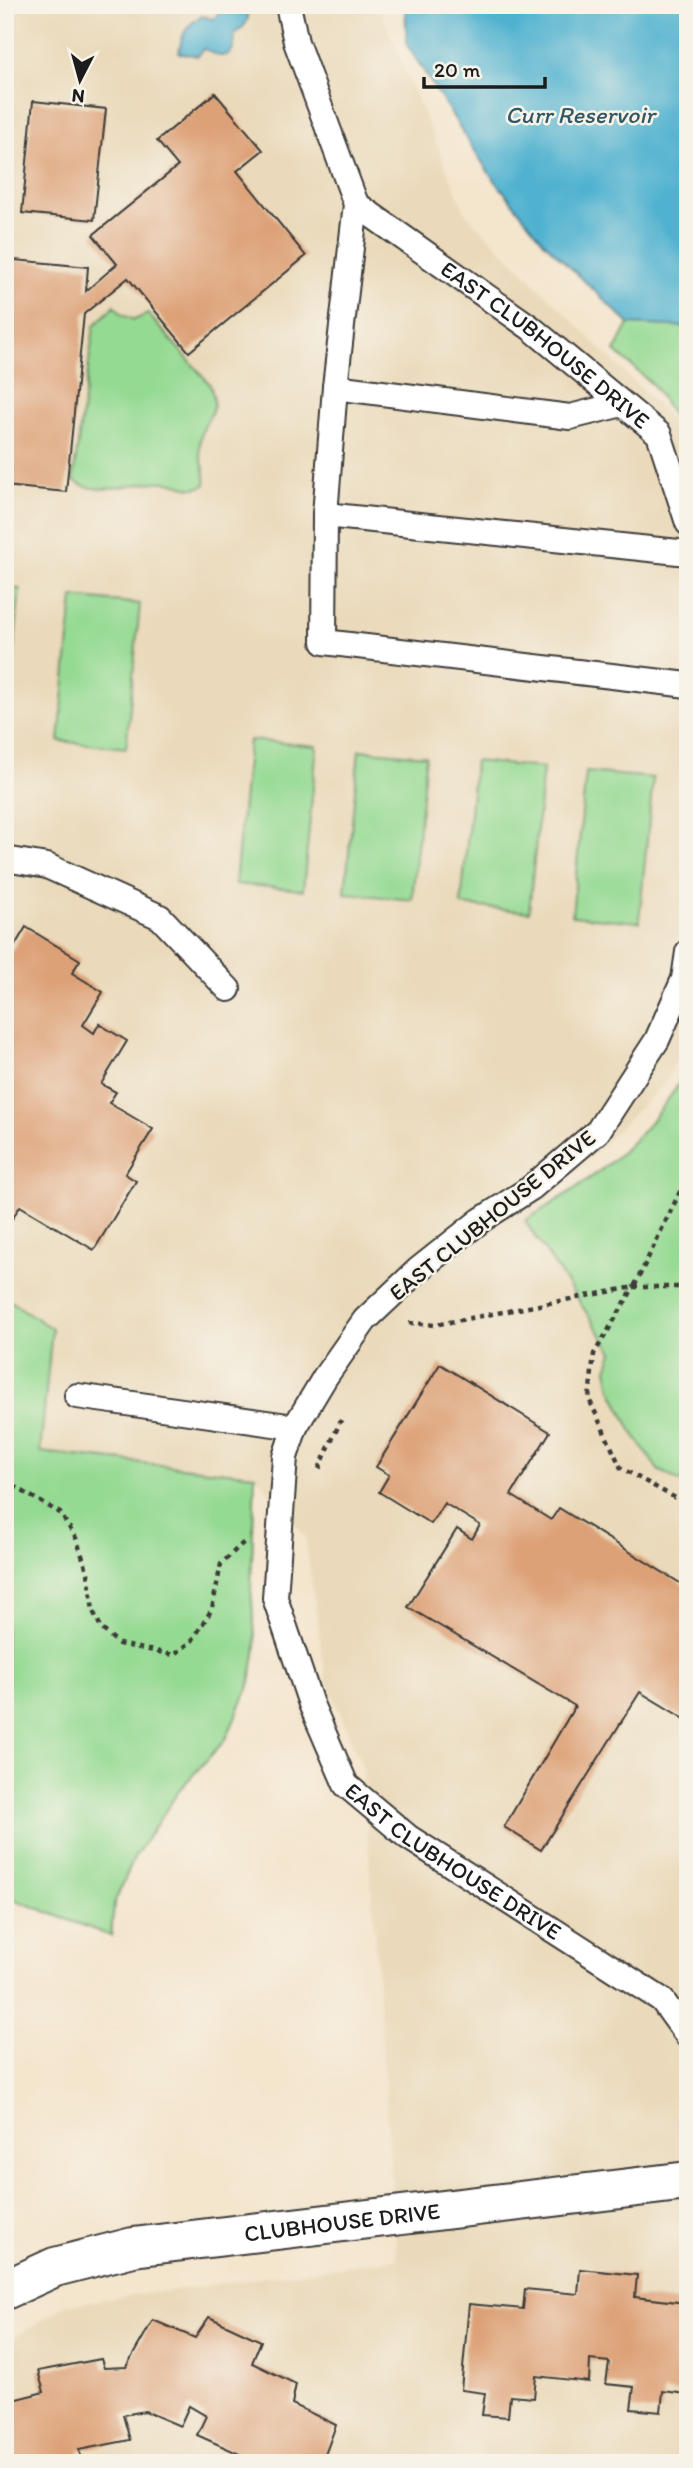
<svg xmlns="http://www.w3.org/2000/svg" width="693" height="2468" font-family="Itim,sans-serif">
  <rect width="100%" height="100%" fill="#f7f3e8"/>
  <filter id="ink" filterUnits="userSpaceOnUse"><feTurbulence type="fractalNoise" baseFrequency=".0143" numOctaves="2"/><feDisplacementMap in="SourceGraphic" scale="14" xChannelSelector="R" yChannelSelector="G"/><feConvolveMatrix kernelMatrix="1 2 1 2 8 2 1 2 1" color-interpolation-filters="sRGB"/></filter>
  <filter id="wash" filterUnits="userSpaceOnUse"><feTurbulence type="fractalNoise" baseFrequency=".00686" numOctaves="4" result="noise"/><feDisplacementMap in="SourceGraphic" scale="28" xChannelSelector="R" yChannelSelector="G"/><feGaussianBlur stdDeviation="1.57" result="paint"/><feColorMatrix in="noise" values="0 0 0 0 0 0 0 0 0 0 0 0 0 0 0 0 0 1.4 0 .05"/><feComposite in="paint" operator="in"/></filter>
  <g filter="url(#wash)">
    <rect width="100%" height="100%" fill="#f4e5cd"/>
    <path fill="#ead9ba" d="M5 5H381L382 15 466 214 674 422 688 458V1031L666 1082 525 1221 613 1352 658 1470 688 1486V2463H5V2344L65 2305 397 2259 363 1768 326 1680 305 1536 255 1475 40 1452 52 1329 5 1297Z"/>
    <g fill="#95da93" stroke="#587b58" stroke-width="2">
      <path d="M115 305 121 314 134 320 148 314 209 383C223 415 204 413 200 441 197 458 208 469 205 485 191 493 181 483 167 482 138 479 100 500 73 480L94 326Z"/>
      <path d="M629 324 688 327V439L653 385 615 351Z"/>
      <path d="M5 588 20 589 6 733H5Z"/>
      <path d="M73 597 140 604 126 748 59 741Z"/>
      <path d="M249 740 317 746 303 890 235 884Z"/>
      <path d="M359 750 426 756 412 900 345 893Z"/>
      <path d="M475 761 543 768 529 912 461 905Z"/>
      <path d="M586 772 653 778 639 922 572 916Z"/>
      <path d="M688 1070V1486L658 1470 631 1430 611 1389 607 1369 613 1352 525 1221C553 1202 585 1184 611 1162 641 1136 667 1103 688 1070Z"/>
      <path d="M5 1297 52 1329 40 1452 255 1475 251 1589 256 1648 250 1684 226 1739 180 1789 134 1858 114 1904 111 1936 5 1896Z"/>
    </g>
    <g fill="#51b2d0" stroke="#366776" stroke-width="2">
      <path d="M224 5H244C253 18 246 26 234 34 236 44 233 57 220 56 213 55 210 50 203 49L198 56 179 53C181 35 186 26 201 16L214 19Z"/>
      <path d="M405 5H688V327L629 324 544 242 489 173 407 45Z"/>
    </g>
    <g id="blocks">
      <g fill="#dda177">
        <path d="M215 93 263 150 237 171 306 256 189 352 128 278 84 314 66 492 5 486V259L88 267 86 291 117 264 93 235 178 166 157 141Z"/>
        <path d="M33 101 106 109 94 220 22 213Z"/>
        <path d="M26 927 80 960 72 973 103 992 83 1025 94 1033 99 1024 127 1041 101 1084 116 1092 109 1103 153 1129 125 1174 136 1181 94 1250 20 1206 5 1230V962Z"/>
        <path d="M440 1364 550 1432 511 1495 551 1520 559 1508 688 1588V1721L640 1692 541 1850 504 1827 575 1706 408 1607 457 1529 472 1539 480 1525 444 1503 431 1524 379 1492 389 1475 376 1467Z"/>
        <path d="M580 2269 637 2275 635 2297 686 2303 683 2333 688 2334V2394L663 2391 661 2412 631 2409 634 2387 606 2384 609 2362 590 2360 589 2382 536 2376 534 2398 510 2396 508 2417 482 2415 485 2393 461 2390 469 2304 523 2309 525 2289 578 2294Z"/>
        <path d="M209 2317 261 2341 252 2363 296 2384 292 2404 336 2425 322 2463H241L244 2456 197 2435 206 2416 189 2406 180 2426 145 2411 123 2415 130 2440 79 2450 82 2463H5V2402L44 2392 38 2371 101 2359 104 2368 126 2367 153 2320 195 2338Z"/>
      </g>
    </g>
  </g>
  <g filter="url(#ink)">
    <use href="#blocks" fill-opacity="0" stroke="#3c3a37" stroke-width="2"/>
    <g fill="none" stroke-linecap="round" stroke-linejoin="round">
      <g stroke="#3c3a37" stroke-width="28">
        <g id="lane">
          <path d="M288 5 296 42 356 204 335 387 325 515 324 642 688 685"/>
          <path id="s1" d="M356 204 531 328 659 434 688 523"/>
          <path d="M335 387 570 417 622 404"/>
          <path d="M325 515 688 553"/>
          <path d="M5 859 47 866 160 917 228 989"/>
          <path id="s2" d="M688 952 684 979 657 1040 598 1131 531 1188 481 1220 418 1270 365 1320 325 1377 295 1427 285 1457 275 1598 311 1704 346 1785 408 1837 662 2000 688 2036"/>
          <path d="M77 1396 295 1427"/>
        </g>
      </g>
      <g stroke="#3c3a37" stroke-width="42">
        <g id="street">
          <path id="s3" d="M5 2290 55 2267 133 2247 688 2181"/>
        </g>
      </g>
      <g stroke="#3c3a37" stroke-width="4.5" stroke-dasharray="5 5" stroke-linecap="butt">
        <path d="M688 1287H634L594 1354 589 1399 621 1468 688 1505"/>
        <path d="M409 1323 434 1325 634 1287 688 1175"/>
        <path d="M319 1469 341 1420"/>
        <path d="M5 1481 60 1513 76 1538 88 1573 93 1611 102 1629 119 1644 174 1655 192 1641 212 1609 221 1564 245 1541"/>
      </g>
      <use href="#lane" stroke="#fff" stroke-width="24"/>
      <use href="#street" stroke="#fff" stroke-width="38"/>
    </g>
  </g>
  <g text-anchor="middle" stroke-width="5" stroke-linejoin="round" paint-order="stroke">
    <g font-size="23" fill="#1c1c1c" stroke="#f7f3e8">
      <text dy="8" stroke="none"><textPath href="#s1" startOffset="236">EAST CLUBHOUSE DRIVE</textPath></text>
      <text transform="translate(492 1215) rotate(-39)" y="8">EAST CLUBHOUSE DRIVE</text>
      <text dy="8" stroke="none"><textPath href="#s2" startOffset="1136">EAST CLUBHOUSE DRIVE</textPath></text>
      <text dy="8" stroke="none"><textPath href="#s3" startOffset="346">CLUBHOUSE DRIVE</textPath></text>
    </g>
    <g font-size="24" font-style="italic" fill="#315864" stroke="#f7f3e8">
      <text x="580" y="123">Curr Reservoir</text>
    </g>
  </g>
  <rect width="693" height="2468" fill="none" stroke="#f7f3e8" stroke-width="28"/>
  <g transform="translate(80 80) rotate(186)" stroke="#f7f3e8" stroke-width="5" paint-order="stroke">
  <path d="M0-5L12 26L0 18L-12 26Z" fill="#1c1c1c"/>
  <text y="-10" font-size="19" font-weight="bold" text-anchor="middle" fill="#1c1c1c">N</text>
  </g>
  <path d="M424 77v10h121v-10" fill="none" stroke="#1c1c1c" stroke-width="3.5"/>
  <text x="434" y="77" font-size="21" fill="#1c1c1c" stroke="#f7f3e8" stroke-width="5" paint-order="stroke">20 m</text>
</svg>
